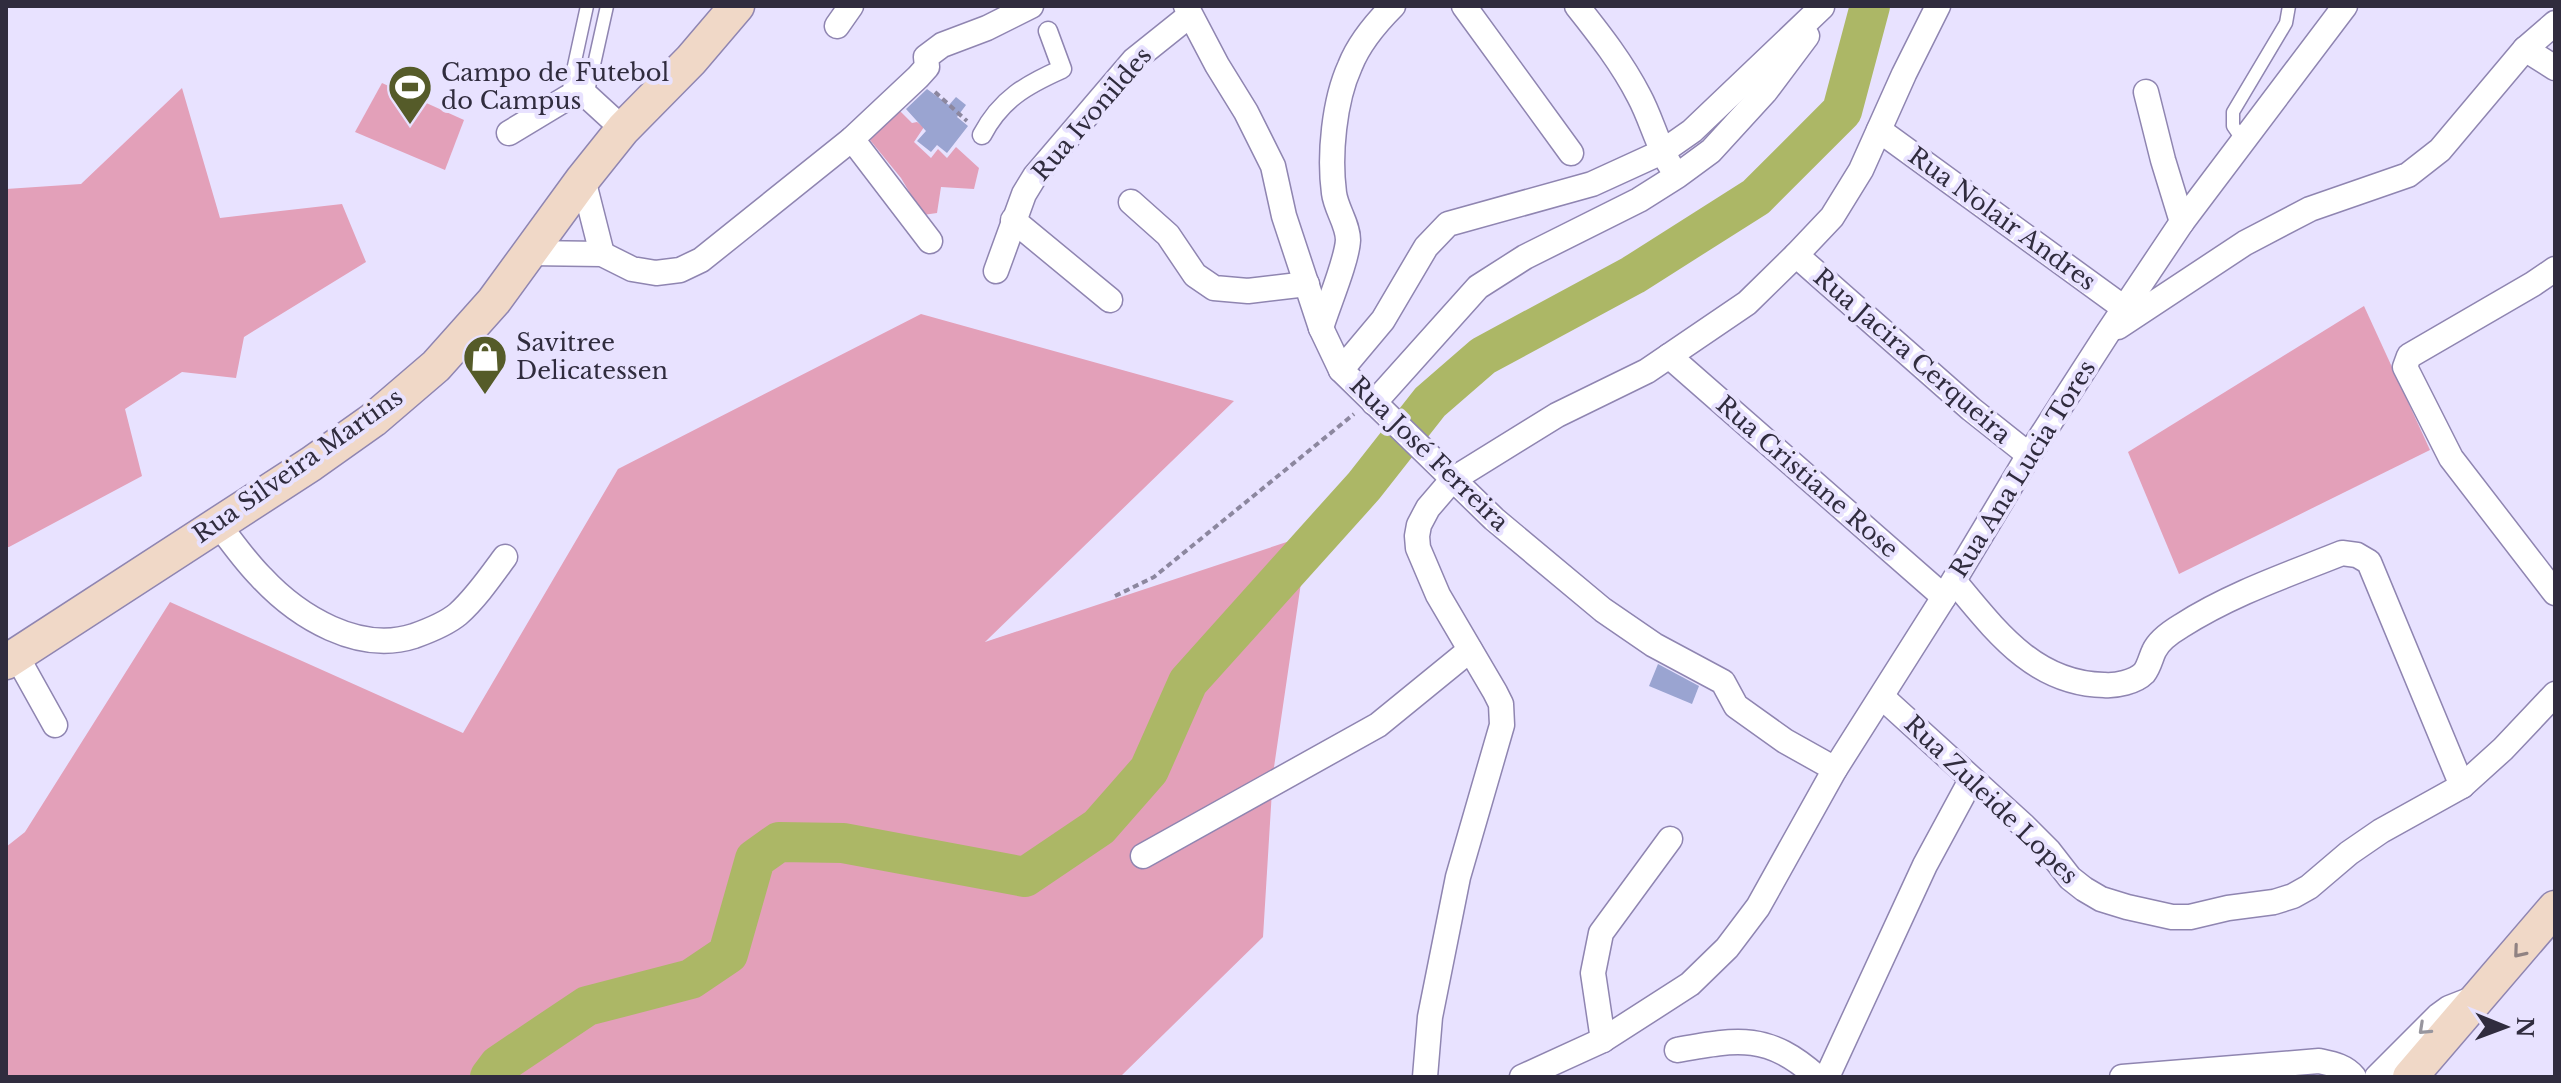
<svg xmlns="http://www.w3.org/2000/svg" width="2561" height="1083" font-family="'Libre Baskerville',serif">
  <rect width="100%" height="100%" fill="#e8e2ff"/>
  <g fill="#e3a0b9">
    <path d="M382 83 464 120 445 170 355 132Z"/>
    <path d="M182 88 220 218 342 204 366 262 244 337 236 378 182 372 125 409 142 476 9 547H6V189L81 184Z"/>
    <path d="M898 109 912 123 917 122 924 127 914 142 931 158 938 149 947 158 956 147 979 168 974 189 941 187 937 213 923 215 901 178 870 140Z"/>
    <path d="M2364 306 2430 450 2179 574 2128 452Z"/>
    <path d="M921 314 1234 401 985 642 1308 535 1273 774 1263 937 1120 1077H6V847L25 832 170 602 463 733 618 469Z"/>
  </g>
  <g fill="none" stroke-linecap="round" stroke-linejoin="round">
    <path stroke="#acb766" stroke-width="40" d="M490 1077 499 1065 587 1006 691 979 728 954 755 859 779 842 843 843 1025 877 1099 827 1149 770 1188 682 1364 486 1430 402 1483 356 1633 275 1756 197 1842 111 1870 6"/>
  </g>
  <g fill="#9aa4d1">
    <path d="M927 89 949 105 956 97 966 105 957 117 968 126 947 153 937 145 931 152 917 141 926 131 906 109Z"/>
    <path d="M1658 664 1699 686 1692 704 1649 686Z"/>
  </g>
  <g fill="none" stroke-linecap="round" stroke-linejoin="round">
    <g stroke="#8f85b1" stroke-width="15">
      <g id="service">
        <path d="M587 96 607 6"/>
        <path d="M567 98 587 6"/>
        <path d="M2242 139 2233 126V112L2286 23 2289 6"/>
      </g>
    </g>
    <g stroke="#8f85b1" stroke-width="21">
      <path id="pedestrian" d="M982 135C1001 99 1026 85 1062 69L1048 31"/>
    </g>
    <g stroke="#8f85b1" stroke-width="27">
      <g id="minor">
        <path d="M1186 6 1217 65 1246 112 1273 166 1284 216 1321 328 1341 370 1494 519 1603 610 1654 645 1723 682 1736 706 1785 741 1835 769"/>
        <path d="M1464 6 1571 153"/>
        <path d="M1577 6C1600 35 1622 63 1639 96 1651 118 1657 144 1670 165"/>
        <path d="M837 26 851 6"/>
        <path d="M2525 49 2555 68"/>
        <path d="M2146 92 2163 160 2182 222"/>
        <path d="M1879 130 2124 308"/>
        <path d="M509 133 567 98 587 96 623 129"/>
        <path d="M852 139 930 241"/>
        <path d="M583 179 602 254"/>
        <path d="M1131 202 1168 235 1195 275 1214 288 1248 291 1307 284"/>
        <path d="M1013 220 1110 300"/>
        <path d="M529 253 602 254 632 269 656 273 680 270 701 260 852 139 918 77 927 67 926 57 942 45 987 28 1031 6"/>
        <path d="M1796 255 1971 409 2029 455"/>
        <path d="M2555 269 2533 284 2409 356 2405 367 2451 458 2555 593"/>
        <path d="M996 271 1024 194 1035 176 1134 60 1189 16"/>
        <path d="M2118 327 2245 243 2310 209 2408 175 2440 150 2525 49 2555 23"/>
        <path d="M1321 328C1328 305 1347 261 1348 240 1348 224 1336 209 1334 193 1329 155 1334 101 1350 66 1359 43 1376 23 1393 6"/>
        <path d="M1669 356 1944 597"/>
        <path d="M1341 370 1383 320 1426 247 1448 224 1592 184 1662 152 1692 131 1822 7"/>
        <path d="M1374 403 1478 287 1525 257 1639 200 1677 176 1711 151 1765 92 1807 36"/>
        <path d="M218 524C232 542 245 561 261 577 298 617 359 654 414 636 428 631 446 624 458 614 476 598 491 576 505 557"/>
        <path d="M1954 581C1995 630 2034 684 2104 685 2116 686 2135 682 2144 673 2149 667 2151 657 2154 651 2159 640 2171 632 2181 626 2231 594 2287 575 2342 553L2357 555 2369 562 2462 786"/>
        <path d="M16 655 55 725"/>
        <path d="M1882 697 2024 826 2049 851 2070 878 2084 889 2101 899 2127 907 2172 917H2190L2228 908 2274 902 2293 896 2309 887 2349 853 2381 831 2462 786 2503 749 2555 694"/>
        <path d="M1143 856 1378 725 1470 650"/>
        <path d="M1603 1040 1593 973 1601 933 1670 839"/>
        <path d="M1677 1050C1738 1039 1768 1033 1817 1077"/>
        <path d="M1425 1077 1430 1017 1458 877 1502 725 1501 704 1495 692 1438 595 1418 548 1417 536 1419 525 1428 508 1452 480 1557 415 1647 371 1747 303 1796 255 1832 217 1861 170 1904 74 1938 6"/>
        <path d="M1522 1077 1603 1040 1690 984 1727 948 1758 907 1835 769 1944 597 2029 455 2107 334 2182 222 2345 6"/>
        <path d="M1827 1077 1925 865 1971 780"/>
        <path d="M2122 1077 2319 1061C2333 1064 2345 1066 2354 1077"/>
        <path d="M2377 1077 2438 1016 2449 1008 2472 999"/>
      </g>
    </g>
    <g stroke="#8f85b1" stroke-width="37">
      <g id="secondary">
        <path d="M6 662 311 464 373 420 436 366 494 301 583 179 623 129 691 60 737 6"/>
        <path d="M2410 1077 2555 908"/>
      </g>
    </g>
    <g stroke="#8c879f" stroke-width="4" stroke-dasharray="6 4" stroke-linecap="butt">
      <path d="M935 92 967 121"/>
      <path d="M1115 596 1154 577 1354 414"/>
    </g>
    <use href="#service" stroke="#fff" stroke-width="12"/>
    <use href="#pedestrian" stroke="#fff" stroke-width="18"/>
    <use href="#minor" stroke="#fff" stroke-width="24"/>
    <use href="#secondary" stroke="#f0d8c7" stroke-width="34"/>
  </g>
  <defs><path id="oneway-chevron" d="M-2-3.5L2.5 0L-2 3.5" fill="none" stroke-width="1.6" stroke-linecap="round" stroke-linejoin="round" transform="scale(2)"/></defs>
  <use stroke="#908282" href="#oneway-chevron" transform="translate(2519 952) rotate(130)"/>
  <use stroke="#98969e" href="#oneway-chevron" transform="translate(2424 1029) rotate(137)"/>
  <defs>
    <g id="stadium-pin" transform="scale(2.3)"><path d="M0 17L-7.5 6A9.5 9.5 0 1 1 7.5 6Z" fill="#555b29" stroke="#e8e2ff"/><path d="M0-5a6.5 5 0 1 0 0 10a6.5 5 0 1 0 0-10ZM-3.5-1.8h7v3.6h-7Z" fill="#fff"/></g>
    <g id="shop-pin" transform="scale(2.3)"><path d="M0 17L-7.5 6A9.5 9.5 0 1 1 7.5 6Z" fill="#555b29" stroke="#e8e2ff"/><path d="M-5-2.5h2.3a2.7 3.5 0 0 1 5.4 0H5L5.5 6h-11ZM-1.5-2.5h3a1.5 2.3 0 0 0-3 0Z" fill="#fff"/></g>
  </defs>
  <g fill-rule="evenodd">
    <use href="#stadium-pin" x="410" y="87"/>
    <use href="#shop-pin" x="485" y="357"/>
  </g>
  <g text-anchor="middle" stroke-width="8" stroke-linejoin="round" paint-order="stroke">
    <g font-size="24" fill="#302c3e" stroke="#e8e2ff" text-anchor="start">
      <text x="441" y="81">Campo de Futebol<tspan x="441" dy="28">do Campus</tspan></text>
      <text x="516" y="351">Savitree<tspan x="516" dy="28">Delicatessen</tspan></text>
    </g>
    <g font-size="24" fill="#302c3e" stroke="#e8e2ff">
      <text transform="translate(1092 114) rotate(-49)" y="8">Rua Ivonildes</text>
      <text transform="translate(2002 219) rotate(36)" y="8">Rua Nolair Andres</text>
      <text transform="translate(1912 356) rotate(41)" y="8">Rua Jacira Cerqueira</text>
      <text transform="translate(1429 454) rotate(44)" y="8">Rua José Ferreira</text>
      <text transform="translate(298 466) rotate(-35)" y="8">Rua Silveira Martins</text>
      <text transform="translate(2023 469) rotate(-58)" y="8">Rua Ana Lucia Tores</text>
      <text transform="translate(1807 477) rotate(41)" y="8">Rua Cristiane Rose</text>
      <text transform="translate(1991 800) rotate(44)" y="8">Rua Zuleide Lopes</text>
    </g>
  </g>
  <rect width="2561" height="1083" fill="none" stroke="#302c3e" stroke-width="16"/>
  <g transform="translate(2505 1027) rotate(91)" stroke="#e8e2ff" stroke-width="6" paint-order="stroke">
  <path d="M0-6L14 30L0 20L-14 30Z" fill="#302c3e"/>
  <text y="-12" font-size="22" font-weight="bold" text-anchor="middle" fill="#302c3e">N</text>
  </g>
</svg>
